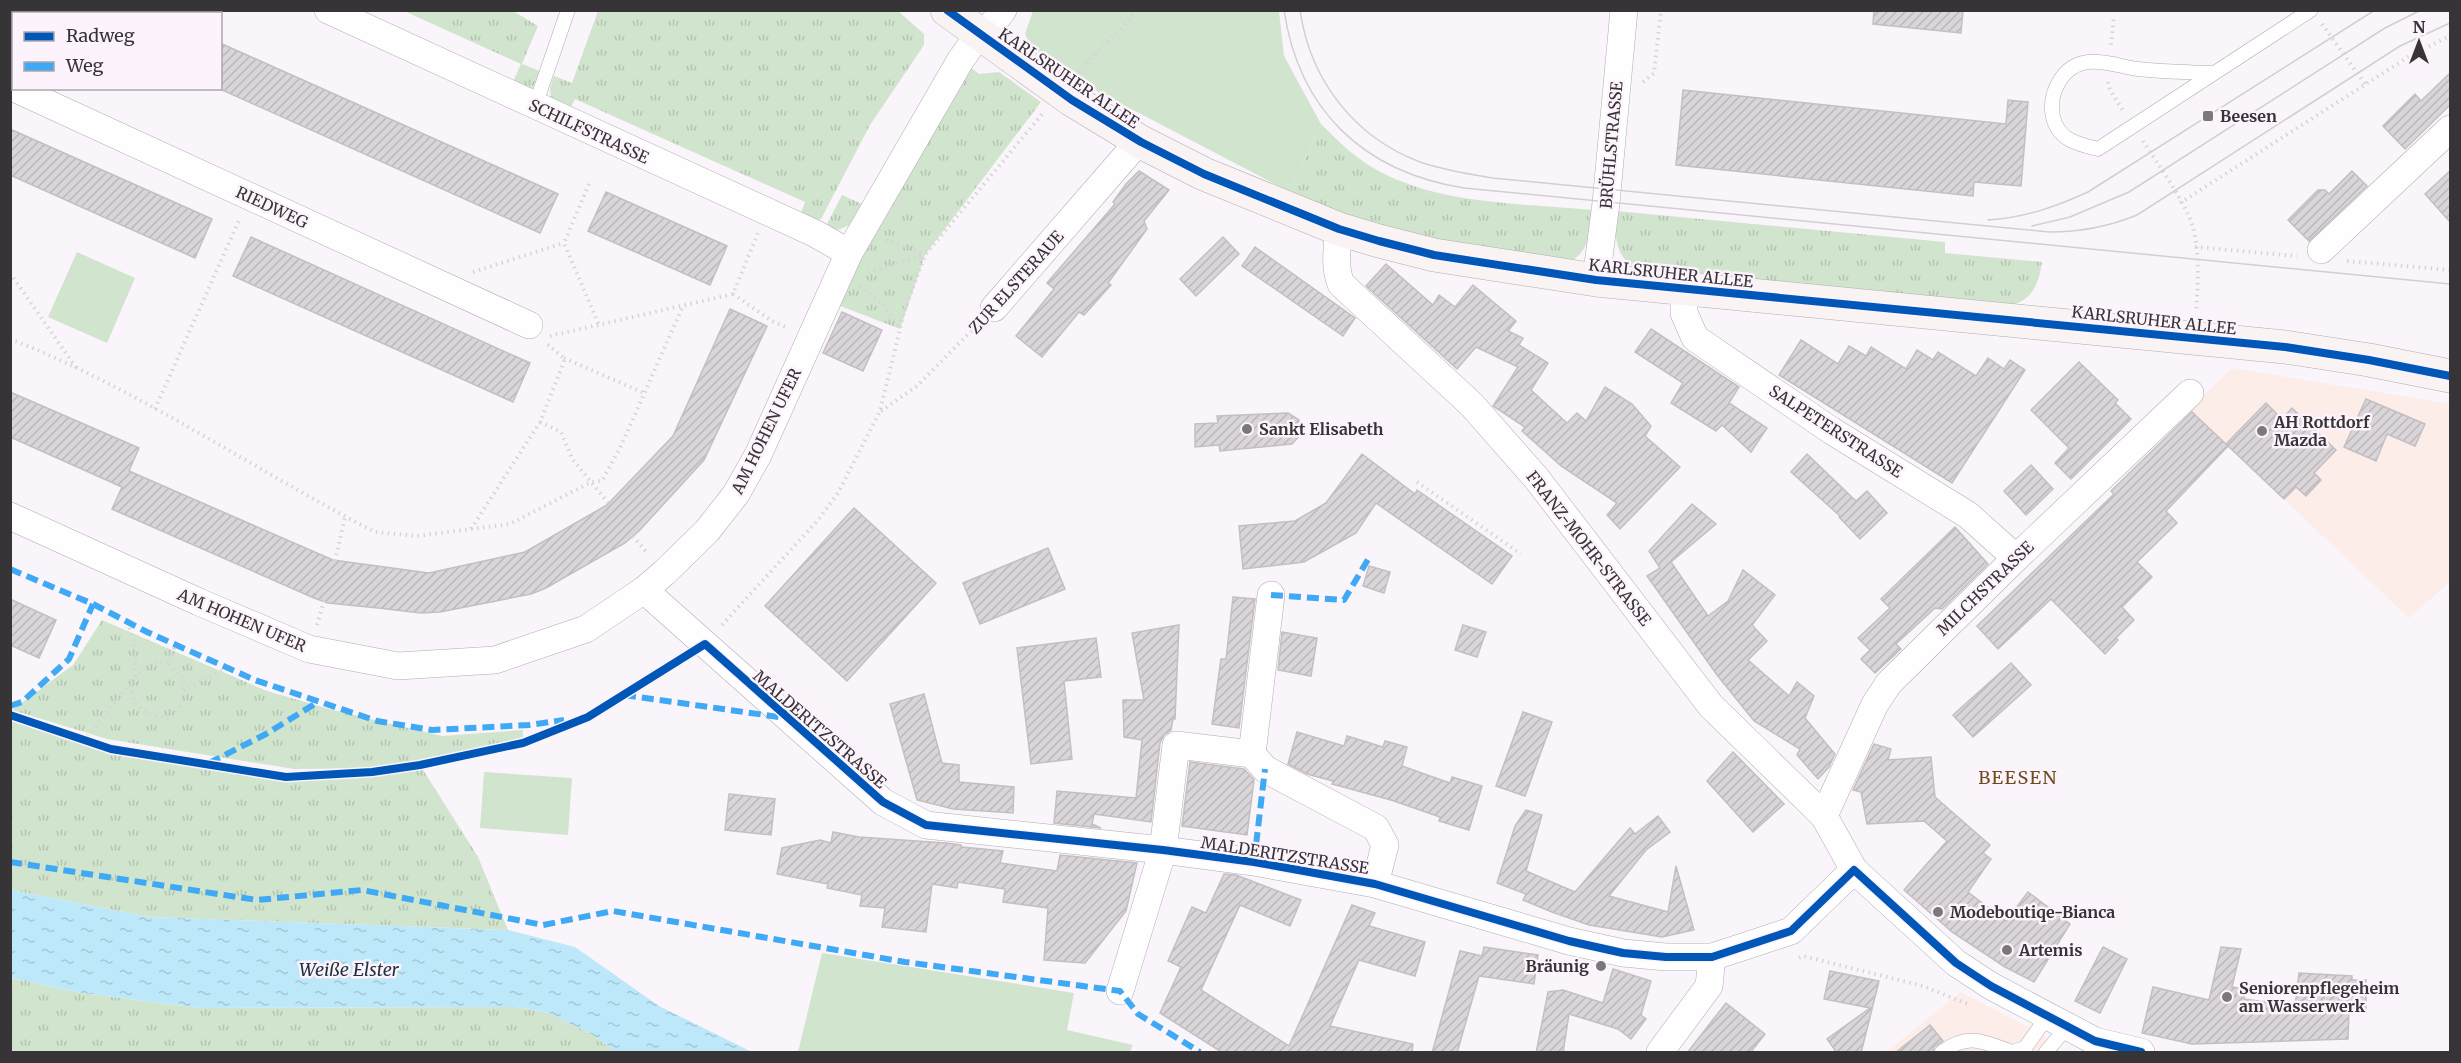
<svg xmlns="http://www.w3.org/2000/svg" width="2461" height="1063" font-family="Merriweather,serif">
  <defs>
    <pattern id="grass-tufts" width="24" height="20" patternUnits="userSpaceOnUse" patternTransform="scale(1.5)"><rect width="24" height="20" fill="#d1e4cd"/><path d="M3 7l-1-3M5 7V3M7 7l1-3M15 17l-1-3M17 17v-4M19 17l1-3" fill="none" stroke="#b4c4b1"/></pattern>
    <pattern id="water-ripples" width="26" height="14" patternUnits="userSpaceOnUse" patternTransform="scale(1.5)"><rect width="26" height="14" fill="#bce8f9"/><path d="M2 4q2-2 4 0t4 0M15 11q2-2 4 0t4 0" fill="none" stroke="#a2c8d6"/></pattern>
    <pattern id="building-hatch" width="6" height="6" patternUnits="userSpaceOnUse" patternTransform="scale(1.5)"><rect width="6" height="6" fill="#d9d5d9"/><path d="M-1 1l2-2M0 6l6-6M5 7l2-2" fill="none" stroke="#bbb7bb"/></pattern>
  </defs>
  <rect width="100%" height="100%" fill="#faf5fa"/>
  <g fill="#fcede9">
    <path d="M2232 368 2450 404V582L2409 618 2189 409Z"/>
    <path d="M1961 992 2060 1044 2058 1052H1886Z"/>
  </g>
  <g fill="url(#grass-tufts)">
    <path d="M404 11H513L538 26 522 64 540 71 532 89 510 88 521 64Z"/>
    <path d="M598 11H898L924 34V45L870 125 821 219 813 222 799 218 805 202 575 99 567 114 552 105 550 88 554 76 572 83Z"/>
    <path d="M970 67 979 74 999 72 1041 102 925 255 900 329 830 302Z"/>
    <path d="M1321 124C1338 141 1354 157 1375 169 1439 205 1520 203 1592 210 1591 227 1590 249 1574 259 1552 273 1390 228 1359 218 1336 211 1313 201 1290 192Z"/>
    <path d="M842 195 862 204 849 225 838 230 826 226Z"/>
    <path d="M1616 211 1945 242V253L2042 262C2039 283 2033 299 2012 305L1640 271C1614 257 1615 238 1616 211Z"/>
    <path d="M102 620 267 691 333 710 442 736 523 730V738L412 765H420L478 857 508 930 149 917 11 890V715L111 749 286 777 372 772 395 768 294 769 107 739 12 710 73 665Z"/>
    <path d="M10 978 82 993 199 1008 516 1007 549 1013 591 1034 616 1052H11Z"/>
  </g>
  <g fill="#d1e4cd">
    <path d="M1033 11H1279L1284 56 1321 124 1290 192 1068 76 1030 45 1025 34Z"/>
    <path d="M77 252 135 278 107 343 48 317Z"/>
    <path d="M484 772 572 778 568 835 480 828Z"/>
    <path d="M822 953 1074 993 1067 1030 1133 1045 1130 1052H798Z"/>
  </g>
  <path fill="url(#water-ripples)" d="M11 890 149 917 508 930 575 947 659 1006 752 1052H616L591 1034 549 1013 516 1007 199 1008 82 993 11 978Z"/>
  <g fill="url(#building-hatch)" stroke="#c3bfc2" stroke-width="1.5">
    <path d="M1874 10H1963L1961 33 1873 24Z"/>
    <path d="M220 43 558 194 540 233 220 89Z"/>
    <path d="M2451 72V104L2405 149 2383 126 2415 94 2421 101Z"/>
    <path d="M1683 90 2006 124 2008 100 2028 102 2021 186 1974 182 1973 196 1676 165Z"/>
    <path d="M10 129 212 219 195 258 10 175Z"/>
    <path d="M2451 170V223L2425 194Z"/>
    <path d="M1139 171 1169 190 1144 221 1147 229 1108 283 1111 285 1084 315 1079 312 1042 357 1016 336 1054 289 1047 283 1115 204 1113 202 1126 184Z"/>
    <path d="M2352 171 2367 186 2309 241 2288 220 2318 190H2325L2329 194Z"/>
    <path d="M606 192 727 246 710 285 588 231Z"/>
    <path d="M251 237 530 363 513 402 233 276Z"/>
    <path d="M1223 237 1239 254 1196 296 1180 279Z"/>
    <path d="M1255 247 1355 318 1343 336 1242 266Z"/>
    <path d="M1386 264 1433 305 1439 295 1455 307 1473 285 1516 321 1508 331 1523 338 1519 345 1548 363 1531 390 1567 423 1577 413 1586 421 1605 387 1632 404 1651 426 1645 436 1680 467 1620 529 1607 515 1617 503 1561 466 1522 431 1525 427 1493 406 1518 367 1476 347 1457 369 1366 286Z"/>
    <path d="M730 309 767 326 704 460 639 531 625 543 546 588 531 594 440 612 421 613 378 608 328 603 314 598 112 509 122 487 10 437V392L139 448 129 471 333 560 429 573 525 552 607 505 673 436Z"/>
    <path d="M842 312 882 330 863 371 823 353Z"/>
    <path d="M1651 329 1739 387 1729 403 1767 428 1751 452 1722 425 1716 431 1671 403 1683 383 1635 352Z"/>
    <path d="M1801 340 1838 364 1849 346 1866 356 1871 347 1906 369 1917 350 1933 360 1938 352 1976 376 1988 358 2004 369 2010 360 2025 370 1952 483 1779 375Z"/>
    <path d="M2079 362 2118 400 2115 403 2131 419 2071 479 2055 463 2069 448 2031 410Z"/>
    <path d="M2366 399 2425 424 2415 446 2387 434 2376 461 2344 447Z"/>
    <path d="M2266 403 2282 419 2292 408 2336 450 2314 473 2321 480 2306 496 2296 487 2284 499 2226 444Z"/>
    <path d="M2192 412 2228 446 2166 511 2177 523 2137 562 2152 577 2122 607 2134 620 2116 638 2118 640 2105 654 2051 599 1998 649 1977 626 2114 494 2111 491Z"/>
    <path d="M1288 413 1299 420 1300 435 1292 444 1220 451 1219 445 1195 447V424L1218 423 1217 416Z"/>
    <path d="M1362 454 1415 494 1417 490 1512 556 1492 584 1376 503 1356 533 1304 562 1243 569 1239 526 1295 521 1326 503Z"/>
    <path d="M1807 454 1856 501 1867 491 1887 513 1860 539 1839 517 1840 516 1791 472Z"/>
    <path d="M2031 465 2053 489 2026 515 2004 491Z"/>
    <path d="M1692 504 1716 524 1671 562 1708 616 1728 601 1743 570 1775 595 1752 625 1767 641 1748 660 1789 696 1797 682 1814 696 1805 718 1835 754 1829 767 1818 779 1797 755 1800 749 1754 721 1717 675 1647 576 1660 568 1649 551Z"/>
    <path d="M854 508 936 583 847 681 765 606Z"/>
    <path d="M1955 527 1988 564 1942 609 1935 608 1896 644 1901 649 1875 673 1861 659 1870 650 1858 638 1890 608 1881 599Z"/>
    <path d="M1048 548 1065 589 980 624 963 583Z"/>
    <path d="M1369 566 1390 572 1384 593 1363 586Z"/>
    <path d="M1233 597 1255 599 1239 728 1212 724 1221 659H1226Z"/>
    <path d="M10 599 56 620 39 658 10 645Z"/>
    <path d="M1179 625 1175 719H1173L1171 730 1164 735 1160 743 1151 822 1094 814 1092 824 1101 828 1054 823 1057 791 1136 798 1142 740 1124 737 1123 700H1144L1132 633Z"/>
    <path d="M1463 625 1486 632 1477 657 1455 650Z"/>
    <path d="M1282 632 1317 638 1311 676 1278 670Z"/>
    <path d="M1096 638 1101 677 1064 681 1072 759 1031 764 1017 648Z"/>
    <path d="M2011 663 2031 685 1973 737 1953 715Z"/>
    <path d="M924 694 942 763 959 765V782L1014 787 1013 813 953 809 917 800 890 704Z"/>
    <path d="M1523 712 1552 722 1525 796 1496 786Z"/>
    <path d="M1297 732 1344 746 1347 736 1383 747 1385 741 1407 747 1402 766 1450 783 1452 777 1482 786 1469 830 1439 821 1440 817 1391 800 1332 784 1333 781 1307 774 1288 764Z"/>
    <path d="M1874 744 1891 749 1888 760 1931 757 1935 797 1990 845 1983 853 1991 859 1968 892 2006 921 2028 892 2070 924 2034 982 2005 967 1952 932 1904 890 1947 841 1924 821 1867 824 1861 792 1853 790Z"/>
    <path d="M1733 752 1784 804 1753 832 1707 781Z"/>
    <path d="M1190 762 1244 769 1254 780 1247 835 1182 826Z"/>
    <path d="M729 794 775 799 771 835 725 830Z"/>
    <path d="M1526 810 1542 815 1526 871 1575 892 1630 828 1635 834 1658 816 1670 832 1646 850 1609 896 1668 912 1676 866 1694 930 1662 937 1589 925 1552 912 1523 900 1526 894 1497 883 1515 826Z"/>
    <path d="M833 832 859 837 946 843 961 845 962 847 1003 851 1000 863 1057 871 1060 855 1137 863 1126 911 1085 963 1044 960 1048 908 1003 902 1005 889 958 882 957 888 932 884 926 932 882 927 885 908 860 906 862 895 827 888 828 884 777 874 782 848 820 840 831 843Z"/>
    <path d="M1224 874 1236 875 1301 900 1290 926 1240 905 1201 990 1289 1046 1352 905 1375 913 1369 926 1425 942 1415 976 1359 960 1330 1026 1413 1044 1412 1053H1223L1160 1013 1181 967 1168 961 1192 907 1206 913Z"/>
    <path d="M1484 947 1538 955 1534 984 1479 976 1457 1053H1432L1460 951 1482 956Z"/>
    <path d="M2103 947 2127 959 2100 1013 2075 1001Z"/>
    <path d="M2221 947 2241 949 2232 987 2246 989 2244 999 2295 1006 2299 973 2352 976V980H2366V1008H2349L2348 1039 2192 1044 2142 1033 2153 987 2209 1000Z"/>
    <path d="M1613 969 1651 981 1641 1015 1646 1019 1631 1039 1618 1029 1569 1014 1563 1053H1536L1548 992 1563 990 1603 1003Z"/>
    <path d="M1830 971 1879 981 1861 1053H1837L1827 1039 1870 1008 1824 999Z"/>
    <path d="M1726 1003 1765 1034 1750 1053H1687Z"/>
    <path d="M1930 1025 1943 1041 1934 1047 1933 1053H1895Z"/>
  </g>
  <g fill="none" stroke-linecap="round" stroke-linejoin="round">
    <g stroke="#b0acb0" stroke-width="15">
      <g id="lane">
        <path d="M2213 73C2188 72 2163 72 2138 69 2122 67 2105 60 2088 62 2062 65 2048 94 2053 117 2058 140 2078 144 2098 149L2311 10"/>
        <path d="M535 106 568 10"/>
        <path d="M1942 1052C1969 1032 1984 1042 2012 1052"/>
        <path d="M2013 1052 2025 1048 2047 1017"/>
        <path d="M2046 1052 2067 1027"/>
      </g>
    </g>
    <g stroke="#b0acb0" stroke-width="28">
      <g id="street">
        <path d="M328 10 816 234 849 253"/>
        <path d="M37 14 38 10"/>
        <path d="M983 37 1003 10"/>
        <path d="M10 71 14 64"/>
        <path d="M14 88 529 325"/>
        <path d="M1339 229C1337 248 1334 267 1341 284L1472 405 1537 479 1711 706 1824 816 1854 870 1956 963 1991 986 2095 1041 2141 1052"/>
        <path d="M2321 250 2450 129"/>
        <path d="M1596 280 1606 203 1624 10"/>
        <path d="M1684 289V313L1695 338 1832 431 1968 515 2016 558"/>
        <path d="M994 308 1139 141"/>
        <path d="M10 516 199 602 309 649 398 666 495 660 586 629 644 590 664 573 707 531 736 494 758 455 849 253 960 61 979 34"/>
        <path d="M644 590 883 802 926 825 1163 850 1254 862 1375 884 1569 941 1623 953 1666 957H1712L1791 931 1854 870"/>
        <path d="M1252 754 1271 595"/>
        <path d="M1824 816 1875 704 1889 683 2016 558 2190 393"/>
        <path d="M1120 991 1163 850 1176 745 1252 754 1265 769 1376 828 1385 845 1375 884"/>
        <path d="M1660 1052 1709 986 1712 957"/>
      </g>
    </g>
    <g stroke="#b0acb0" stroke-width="34">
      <path id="secondary" d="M947 10 1072 100 1141 142 1204 174 1339 229 1379 241 1434 255 1596 280 2285 347 2369 360 2450 376"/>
    </g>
    <g stroke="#d6d5d6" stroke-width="4" stroke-dasharray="1.5 4.5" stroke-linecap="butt">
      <path d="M2322 24 2365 84"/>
      <path d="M2111 45 2114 16"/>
      <path d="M1078 72 1138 10"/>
      <path d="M1643 82 1654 73 1661 10"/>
      <path d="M2108 82 2110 90 2124 112"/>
      <path d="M2143 141C2157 163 2186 203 2193 227 2200 254 2198 284 2196 312"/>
      <path d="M589 184 564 243 599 325"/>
      <path d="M2180 203 2413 54 2450 36"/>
      <path d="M886 240 924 254"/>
      <path d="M2195 247 2297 256"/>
      <path d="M2347 261 2450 270"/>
      <path d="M473 272 564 243"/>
      <path d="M868 272 924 255"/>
      <path d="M10 273 77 369"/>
      <path d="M860 286 881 302 900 328"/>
      <path d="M733 294 772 321 788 328"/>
      <path d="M550 336 733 294 758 233"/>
      <path d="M10 339C137 388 254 470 375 532L417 536 471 529 540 422 565 359 546 343"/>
      <path d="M564 358 644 393"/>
      <path d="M155 409 240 218"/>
      <path d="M881 411 917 386 978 324"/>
      <path d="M540 422 561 432 573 460 609 504"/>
      <path d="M1417 482 1521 554"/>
      <path d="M471 529 510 524 591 482 602 481 620 448 683 306"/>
      <path d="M633 536 648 554"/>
      <path d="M335 561 345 517"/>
      <path d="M128 622 136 652 135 677"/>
      <path d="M317 625 324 601"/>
      <path d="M722 625 818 520 838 493 880 411 905 309 925 255 1043 113"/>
      <path d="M168 663C151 660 141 671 130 683 134 711 144 714 170 719 183 707 184 696 183 678L168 663 176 644"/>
      <path d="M183 690 228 668"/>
      <path d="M84 741 130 683"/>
      <path d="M1799 958 1803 956 1923 986 1970 1005"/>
    </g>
    <use href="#lane" stroke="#fefefe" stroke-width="14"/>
    <use href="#street" stroke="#fefefe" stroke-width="27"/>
    <use href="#secondary" stroke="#f9f3f3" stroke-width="33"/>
    <g stroke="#d0d0d0" stroke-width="1.5">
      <path d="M1284 10C1299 111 1364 172 1464 188L2450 284"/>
      <path d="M1300 10C1310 80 1354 137 1420 162 1443 170 1468 174 1492 178L2049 232C2080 232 2108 227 2137 215L2400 46 2450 23"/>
      <path d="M1988 220C2024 218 2055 207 2088 192L2375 10"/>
      <path d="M2032 226 2070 217 2129 192 2385 28 2421 10"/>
    </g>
    <g stroke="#3fa9f5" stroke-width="6" stroke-dasharray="12 6" stroke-linecap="butt">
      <path d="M10 569 93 604 147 632 255 680 377 721 432 730 529 725 564 720"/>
      <path d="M1271 595 1344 600 1370 556"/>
      <path d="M624 695 786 718"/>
      <path d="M10 706 22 702 69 659 93 604"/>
      <path d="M209 763 266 734 318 702"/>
      <path d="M10 862 257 900 362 890 543 925 613 911 905 962 1120 991 1138 1014 1200 1052"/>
      <path d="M1254 862 1265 769"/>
    </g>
    <g stroke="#fcf3fc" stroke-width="11">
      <g id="cycleway">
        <path d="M947 10 1072 100 1141 142 1204 174 1339 229 1379 241 1434 255 1596 280 2285 347 2369 360 2450 376"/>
        <path d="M10 715 111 749 286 777 372 772 420 765 523 743 588 717 705 644 883 802 926 825 1163 850 1254 862 1375 884 1569 941 1623 953 1666 957H1712L1791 931 1854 870 1956 963 1991 986 2095 1041 2141 1052"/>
      </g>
    </g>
    <use href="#cycleway" stroke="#0057b8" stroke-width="8"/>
  </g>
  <g fill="#7b787b" stroke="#fcf3fc" stroke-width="2">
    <rect x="2202" y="110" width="12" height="12" rx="3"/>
    <circle cx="1247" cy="429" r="6"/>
    <circle cx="2262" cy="431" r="6"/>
    <circle cx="1938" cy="912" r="6"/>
    <circle cx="2007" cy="950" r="6"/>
    <circle cx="1601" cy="966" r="6"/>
    <circle cx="2227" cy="997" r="6"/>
  </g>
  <g text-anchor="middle" stroke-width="5" stroke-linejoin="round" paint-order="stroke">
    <g font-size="16" fill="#373437" stroke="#fcf3fc">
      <text transform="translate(1069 78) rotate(34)" y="6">KARLSRUHER ALLEE</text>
      <text transform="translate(589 131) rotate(25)" y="6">SCHILFSTRASSE</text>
      <text transform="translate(1611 145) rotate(-85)" y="6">BRÜHLSTRASSE</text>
      <text transform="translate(272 207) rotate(25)" y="6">RIEDWEG</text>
      <text transform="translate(1671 273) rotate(6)" y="6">KARLSRUHER ALLEE</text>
      <text transform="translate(1016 282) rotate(-48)" y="6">ZUR ELSTERAUE</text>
      <text transform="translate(2154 320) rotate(6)" y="6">KARLSRUHER ALLEE</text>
      <text transform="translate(766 431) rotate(-64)" y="6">AM HOHEN UFER</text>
      <text transform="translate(1836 431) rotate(33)" y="6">SALPETERSTRASSE</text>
      <text transform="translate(1589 548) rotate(52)" y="6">FRANZ-MOHR-STRASSE</text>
      <text transform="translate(1985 588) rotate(-44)" y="6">MILCHSTRASSE</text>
      <text transform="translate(242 620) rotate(23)" y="6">AM HOHEN UFER</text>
      <text transform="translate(820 729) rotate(41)" y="6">MALDERITZSTRASSE</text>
      <text transform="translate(1285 855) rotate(9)" y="6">MALDERITZSTRASSE</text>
    </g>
    <g font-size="16" font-weight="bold" fill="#373437" stroke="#fcf3fc" text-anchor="start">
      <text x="2220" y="122">Beesen</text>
      <text x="2274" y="428">AH Rottdorf<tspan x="2274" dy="18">Mazda</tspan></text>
      <text x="1259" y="435">Sankt Elisabeth</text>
      <text x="1950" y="918">Modeboutiqe-Bianca</text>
      <text x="2019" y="956">Artemis</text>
      <text x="1589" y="972" text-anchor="end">Bräunig</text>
      <text x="2239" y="994">Seniorenpflegeheim<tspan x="2239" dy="18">am Wasserwerk</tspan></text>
    </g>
    <g font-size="18" letter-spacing="1.5" fill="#6e4b1a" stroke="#fcf3fc">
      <text x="2018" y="784">BEESEN</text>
    </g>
    <g font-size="18" font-style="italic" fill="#1e333b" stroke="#fcf3fc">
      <text x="349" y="976">Weiße Elster</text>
    </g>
  </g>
  <rect width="2461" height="1063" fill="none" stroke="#373437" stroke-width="24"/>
  <rect x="12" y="12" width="210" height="78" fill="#fcf3fc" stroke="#ada7ad" stroke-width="1.5"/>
  <rect x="24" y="32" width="30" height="9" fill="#0057b8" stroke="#ada7ad" stroke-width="1.5"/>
  <text x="66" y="42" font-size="18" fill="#373437">Radweg</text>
  <rect x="24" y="62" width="30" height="9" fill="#3fa9f5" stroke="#ada7ad" stroke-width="1.5"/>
  <text x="66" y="72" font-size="18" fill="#373437">Weg</text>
  <g transform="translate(2419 42)" stroke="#fcf3fc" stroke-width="4.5" paint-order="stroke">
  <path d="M0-4.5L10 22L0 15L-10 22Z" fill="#373437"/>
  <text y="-9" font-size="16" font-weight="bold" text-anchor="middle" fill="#373437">N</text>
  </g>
</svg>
